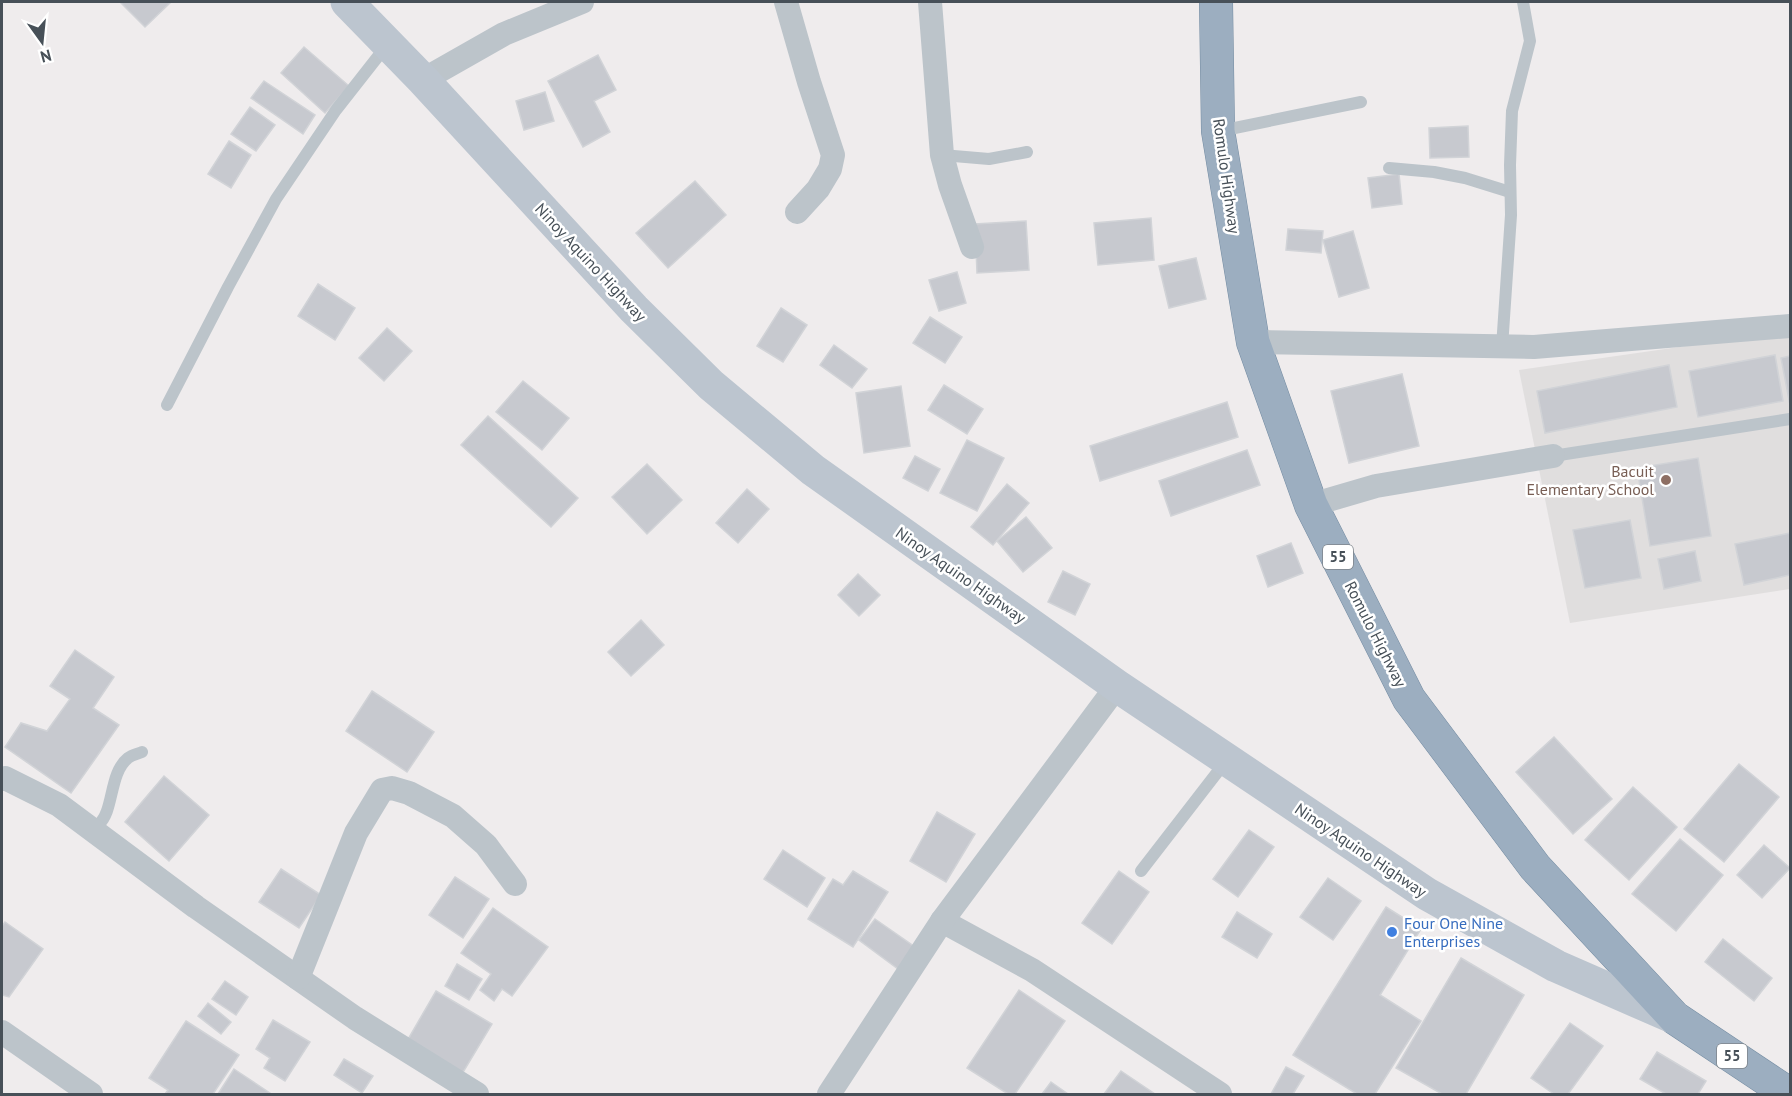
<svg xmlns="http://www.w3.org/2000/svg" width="1792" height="1096" font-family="'PT Sans',sans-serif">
  <rect width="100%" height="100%" fill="#efeced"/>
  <path fill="#e0dede" d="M1790 331V589L1570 623 1519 370Z"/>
  <g fill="#c7c9cf" stroke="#d1d3d7" stroke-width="1.5">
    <path d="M123 2H171L145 27 121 3Z"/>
    <path d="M304 47 349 86 325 113 281 73Z"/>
    <path d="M598 55 616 90 594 101 610 132 583 147 548 81Z"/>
    <path d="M264 81 315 115 303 134 251 98Z"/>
    <path d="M545 92 554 121 524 130 516 101Z"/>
    <path d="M250 107 275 125 256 151 231 134Z"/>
    <path d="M1468 126 1469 157 1430 158 1429 128Z"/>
    <path d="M229 141 251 155 231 188 208 174Z"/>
    <path d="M1399 174 1402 204 1372 208 1368 178Z"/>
    <path d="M695 181 726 215 668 268 636 233Z"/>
    <path d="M1151 218 1154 260 1098 265 1094 223Z"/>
    <path d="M1026 221 1029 270 977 273 975 224Z"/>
    <path d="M1288 229 1323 231 1321 253 1286 250Z"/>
    <path d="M1353 231 1369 288 1339 297 1323 240Z"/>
    <path d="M1196 258 1206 299 1169 308 1159 266Z"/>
    <path d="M957 272 966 303 939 311 929 280Z"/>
    <path d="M318 284 355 308 335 340 298 316Z"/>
    <path d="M781 308 807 325 783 362 757 346Z"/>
    <path d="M930 317 962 337 945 363 913 343Z"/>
    <path d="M387 328 412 351 384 381 359 358Z"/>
    <path d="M834 345 867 369 852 388 820 365Z"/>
    <path d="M1775 355 1783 401 1698 417 1689 371Z"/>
    <path d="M1790 356V405L1781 358Z"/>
    <path d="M1669 365 1677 407 1545 433 1537 391Z"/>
    <path d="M1402 374 1419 446 1349 463 1331 391Z"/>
    <path d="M523 381 569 418 542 450 496 412Z"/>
    <path d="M944 385 983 409 967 434 928 410Z"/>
    <path d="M901 386 910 446 864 453 856 393Z"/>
    <path d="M1227 402 1238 437 1100 481 1090 446Z"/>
    <path d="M488 416 578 498 551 527 461 445Z"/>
    <path d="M967 440 1004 458 977 511 940 493Z"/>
    <path d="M1247 450 1260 485 1171 516 1159 481Z"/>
    <path d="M915 456 940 469 928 491 903 478Z"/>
    <path d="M1698 458 1711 536 1650 546 1637 468Z"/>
    <path d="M647 464 682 500 647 534 612 497Z"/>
    <path d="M1007 484 1029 503 993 545 971 527Z"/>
    <path d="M747 489 769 509 738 543 716 523Z"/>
    <path d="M1026 517 1052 548 1023 572 997 541Z"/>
    <path d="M1630 520 1641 578 1585 588 1573 530Z"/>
    <path d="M1790 533V575L1744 585 1735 544Z"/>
    <path d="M1291 543 1303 573 1268 587 1257 556Z"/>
    <path d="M1695 551 1701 581 1664 589 1658 559Z"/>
    <path d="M1063 571 1090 584 1075 615 1048 602Z"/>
    <path d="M858 574 880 595 859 616 838 595Z"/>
    <path d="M641 620 664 645 631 676 608 652Z"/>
    <path d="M75 650 114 677 93 708 119 725 71 793 5 747 21 723 47 731 70 699 50 686Z"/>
    <path d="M372 691 434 732 407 772 346 731Z"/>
    <path d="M1554 737 1612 799 1573 834 1516 772Z"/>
    <path d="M1739 764 1779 797 1724 862 1684 829Z"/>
    <path d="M164 776 209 815 169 861 125 822Z"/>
    <path d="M1633 787 1677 827 1629 880 1585 840Z"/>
    <path d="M937 812 975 834 946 882 910 861Z"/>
    <path d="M1249 830 1274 847 1238 897 1213 879Z"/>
    <path d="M1680 839 1723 875 1676 931 1632 894Z"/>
    <path d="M1764 845 1790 868 1762 898 1737 875Z"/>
    <path d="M783 850 825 878 807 907 764 879Z"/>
    <path d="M281 869 321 895 299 928 259 902Z"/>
    <path d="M853 871 888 892 853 947 808 919 833 879 843 885Z"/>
    <path d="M1119 871 1149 892 1112 944 1082 923Z"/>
    <path d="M455 877 489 899 463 938 429 915Z"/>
    <path d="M1328 878 1361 901 1333 940 1300 917Z"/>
    <path d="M1386 907 1421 929 1380 995 1421 1021 1375 1094H1357L1293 1055Z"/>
    <path d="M493 908 548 947 512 996 502 989 494 1001 480 990 491 974 461 953Z"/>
    <path d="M1237 912 1272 934 1257 958 1222 937Z"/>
    <path d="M875 919 915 947 898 969 859 940Z"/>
    <path d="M5 922 43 949 9 997 2 995V926Z"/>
    <path d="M1723 939 1772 978 1754 1001 1705 962Z"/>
    <path d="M1461 958 1524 995 1466 1094H1442L1396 1068Z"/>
    <path d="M457 964 482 979 469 1000 445 986Z"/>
    <path d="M225 981 248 997 236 1015 212 999Z"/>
    <path d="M1019 990 1065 1021 1015 1094H1008L967 1068Z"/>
    <path d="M436 991 492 1024 462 1074 407 1041Z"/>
    <path d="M208 1003 231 1022 221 1034 198 1016Z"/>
    <path d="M273 1020 310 1042 285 1081 264 1068 270 1058 256 1049Z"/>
    <path d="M186 1021 239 1055 213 1094H165L168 1090 149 1078Z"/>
    <path d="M1570 1023 1603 1046 1568 1094H1554L1531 1078Z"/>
    <path d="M1657 1052 1706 1081 1698 1094H1666L1640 1079Z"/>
    <path d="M344 1059 373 1076 362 1093 334 1075Z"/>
    <path d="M1286 1067 1304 1076 1293 1094H1271Z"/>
    <path d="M234 1069 270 1093 269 1094H218Z"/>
    <path d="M1121 1071 1155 1094H1104Z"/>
    <path d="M1051 1082 1068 1094H1042Z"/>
  </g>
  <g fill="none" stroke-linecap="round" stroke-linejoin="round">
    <g stroke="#748ca2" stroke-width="34">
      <path id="trunk" d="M1216 2 1218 131 1253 342 1311 505 1409 699 1535 867 1675 1018 1789 1094"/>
    </g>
    <g stroke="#bcc4ca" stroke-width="12">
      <path d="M1220 131 1361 102"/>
      <path d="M942 155 989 159 1027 152"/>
      <path d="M1389 168 1434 172 1465 178 1510 192"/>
      <path d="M1502 347 1511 215 1510 165 1512 111 1530 41 1523 2"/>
      <path d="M167 405 228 287 276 199 336 110 387 45"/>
      <path d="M1553 456 1790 419"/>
      <path d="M90 828C93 827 96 826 99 824 114 811 109 773 128 758 132 755 137 754 142 752"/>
      <path d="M1141 871 1226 761"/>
    </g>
    <g stroke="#bcc4ca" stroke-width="24">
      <path d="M786 2 809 82 833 155 830 169 818 189 797 212"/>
      <path d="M930 2 942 155 950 185 972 247"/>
      <path d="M423 80 504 34 582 2"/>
      <path d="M1253 342 1534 347 1790 326"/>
      <path d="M1311 505 1376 486 1553 456"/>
      <path d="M2 779 5 778 59 805 196 907 355 1018 477 1094"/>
      <path d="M942 921 1032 970 1220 1094"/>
      <path d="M298 978 356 833 382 790 392 788 409 793 453 816 486 845 515 884"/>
      <path d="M2 1032 91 1094"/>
      <path d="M829 1094 942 921 1117 686"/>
    </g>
    <path stroke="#bcc5cf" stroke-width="33" d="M347 2 423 80 634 309 711 385 813 470 1117 686 1427 894 1556 966 1675 1018"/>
    <use href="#trunk" stroke="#9caec0" stroke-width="33"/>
  </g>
  <circle fill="#8d6e63" stroke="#fff" stroke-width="2" cx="1666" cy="480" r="6"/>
  <circle fill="#3f7fe0" stroke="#fff" stroke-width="2" cx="1392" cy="932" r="6"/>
  <g text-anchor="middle" stroke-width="5" stroke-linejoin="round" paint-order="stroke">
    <g fill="#fff" stroke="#7e848a" stroke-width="1.5">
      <rect x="1323" y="545" width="30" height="24" rx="4.5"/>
      <rect x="1717" y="1044" width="30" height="24" rx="4.5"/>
    </g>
    <g font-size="15" font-weight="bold" fill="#475058">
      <text x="1338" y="562">55</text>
      <text x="1732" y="1061">55</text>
    </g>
    <g font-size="16" fill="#475058" stroke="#fff">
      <text transform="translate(1227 176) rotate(82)" y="6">Romulo Highway</text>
      <text transform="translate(591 262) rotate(47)" y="6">Ninoy Aquino Highway</text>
      <text transform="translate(961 575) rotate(35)" y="6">Ninoy Aquino Highway</text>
      <text transform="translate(1376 634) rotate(63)" y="6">Romulo Highway</text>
      <text transform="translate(1361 850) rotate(34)" y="6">Ninoy Aquino Highway</text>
    </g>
    <g font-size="16" fill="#785e54" stroke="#fff" text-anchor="end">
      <text x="1654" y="477">Bacuit<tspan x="1654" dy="18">Elementary School</tspan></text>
    </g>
    <g font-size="16" fill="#366cbe" stroke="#fff" text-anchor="start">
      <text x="1404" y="929">Four One Nine<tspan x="1404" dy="18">Enterprises</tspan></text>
    </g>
  </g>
  <rect width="1792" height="1096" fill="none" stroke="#475058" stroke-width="6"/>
  <g transform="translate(42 42) rotate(165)" stroke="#ffffff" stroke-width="4.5" paint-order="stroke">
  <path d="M0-4.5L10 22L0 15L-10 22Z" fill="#475058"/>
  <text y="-9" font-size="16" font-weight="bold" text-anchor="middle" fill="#475058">N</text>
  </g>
</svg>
